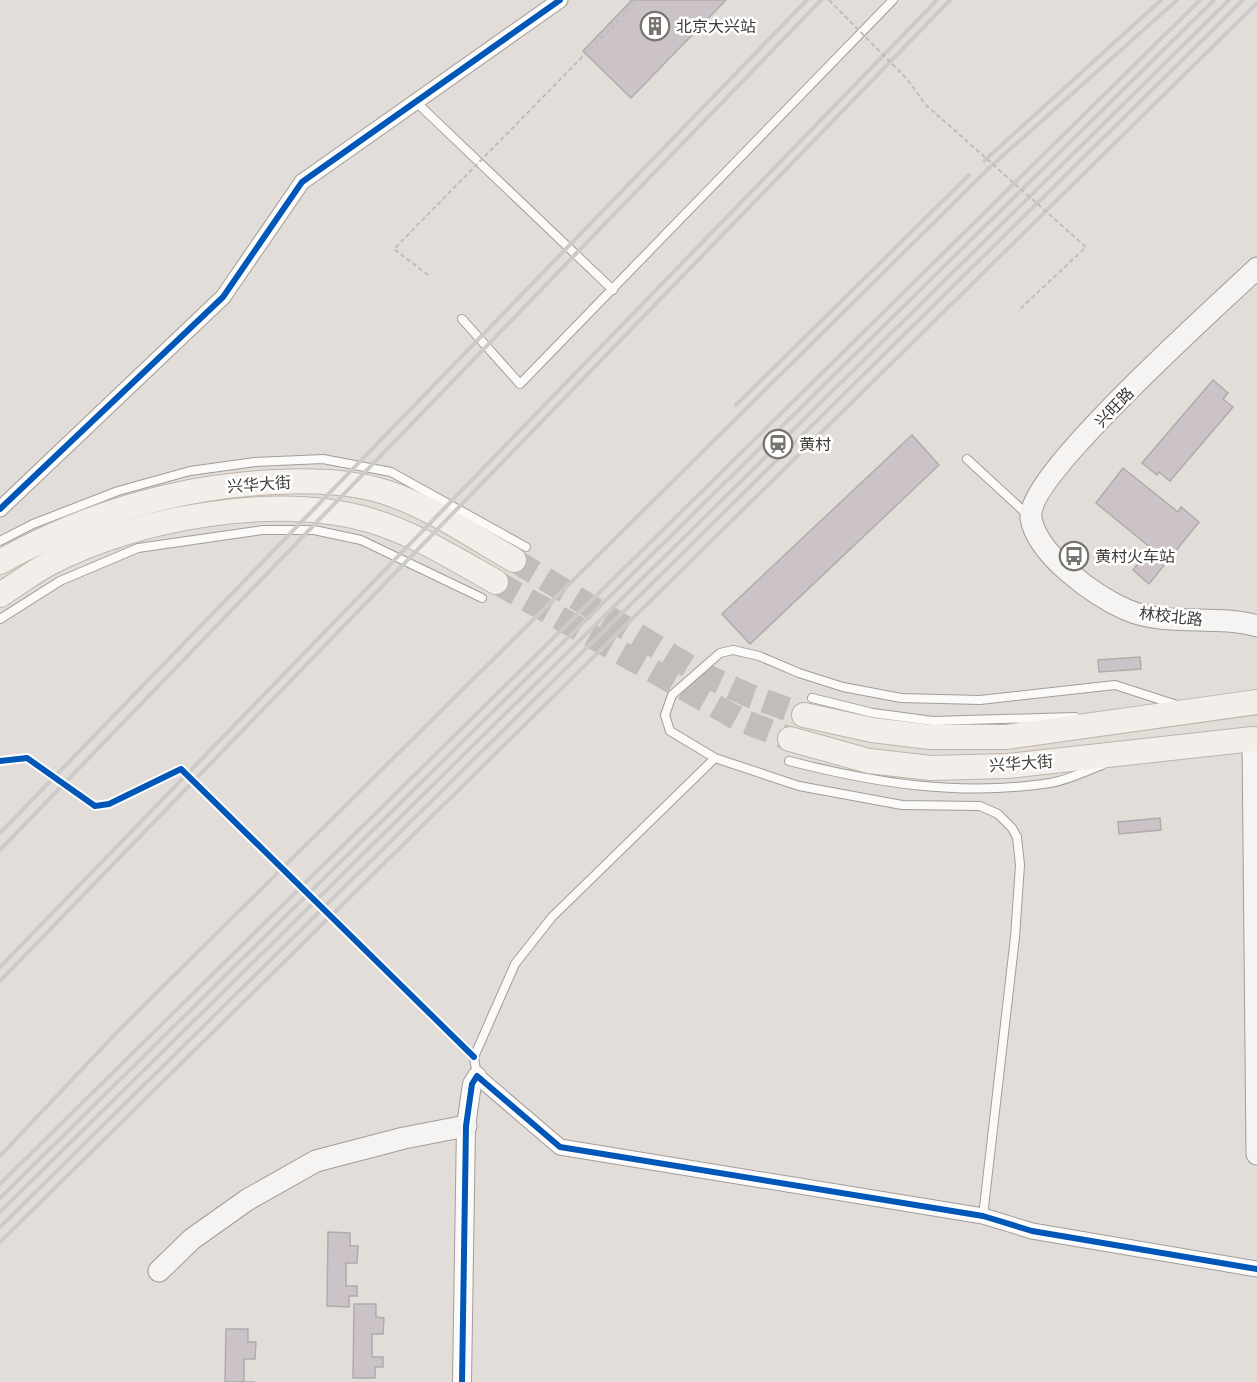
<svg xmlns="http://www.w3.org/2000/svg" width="1257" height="1382" font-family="Georgia,'Noto Sans SC',serif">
  <rect width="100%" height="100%" fill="#e2ddd8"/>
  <g fill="#cbc3c8" stroke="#afacaa" stroke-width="1.5">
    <path d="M632 0H726L631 98 583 51Z"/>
    <path d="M1213 380 1228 393 1223 399 1233 407 1170 481 1159 472 1157 475 1142 463Z"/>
    <path d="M912 435 939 465 750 644 722 614Z"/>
    <path d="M1123 468 1178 512 1181 507 1199 522 1149 584 1133 570 1151 548 1096 503Z"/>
    <path d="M1140 657 1141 669 1099 672 1098 660Z"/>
    <path d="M1160 818 1161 830 1119 834 1118 822Z"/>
    <path d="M328 1232 350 1233V1246H358L357 1263H346V1286H357V1296H349V1307L327 1306Z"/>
    <path d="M354 1304H376V1317L384 1318 383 1334H372V1357H383V1367H375V1378H353Z"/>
    <path d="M226 1329H248V1342H256L255 1359H244V1382H255H225Z"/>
  </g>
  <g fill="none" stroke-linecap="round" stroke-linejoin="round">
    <g stroke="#c1bdb8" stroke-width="24" stroke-dasharray="24 12" stroke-linecap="butt">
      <path d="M514 560 698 672 748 695 804 715"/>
      <path d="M496 582 738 719 790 739"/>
    </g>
    <g stroke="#a19d99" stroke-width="10">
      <g id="service">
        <path d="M415 101 613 290"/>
        <path d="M462 319 520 384 893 0"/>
        <path d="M967 459 1030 517"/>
        <path d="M0 541 33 524 118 491 190 471 255 462 323 459 391 472 526 547"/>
        <path d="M0 619 60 581 138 548 263 530H314L361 540 482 598"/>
        <path d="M812 698 873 713 933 721 1075 717"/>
        <path d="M789 761C875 783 961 797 1050 783 1068 780 1086 771 1102 765"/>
        <path d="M477 1076 474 1057 515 964 552 917 715 758"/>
        <path d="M983 1216 1015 937 1020 865 1017 837 1012 828 998 814 980 806 902 805 799 786 715 758 670 731 665 715 672 695 720 653 733 650 759 656 799 673 843 687 901 698 980 700 1115 685 1177 705"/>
      </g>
    </g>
    <g stroke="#a19d99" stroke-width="17">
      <g id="minor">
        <path d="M0 509 223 297 302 182 560 0"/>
        <path d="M477 1076 560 1147 983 1216 1032 1231 1257 1269"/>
      </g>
    </g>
    <g stroke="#a19d99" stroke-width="20">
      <path id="tertiary" d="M462 1382 466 1126 472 1084 477 1076"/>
    </g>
    <g stroke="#a19d99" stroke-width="23">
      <g id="secondary">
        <path d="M1257 268C1220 304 1025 476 1031 518 1037 555 1095 596 1127 610 1167 627 1216 614 1257 626"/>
        <path d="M1253 739 1257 1154"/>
        <path d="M159 1271 192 1239 247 1200 316 1161 404 1138 466 1126"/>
      </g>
    </g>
    <g stroke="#beb5ab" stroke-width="26">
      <g id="primary">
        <path d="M0 562C86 514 178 486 277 482 313 480 350 481 385 492 429 506 474 537 514 560"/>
        <path d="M0 595C16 585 33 572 50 563 135 518 276 493 369 520 414 533 455 559 496 582"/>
        <path d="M804 715 872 730 930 737H1007L1257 702"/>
        <path d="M790 739 869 761 931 768 1008 766 1253 739"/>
      </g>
    </g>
    <use href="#service" stroke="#fbfaf9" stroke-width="8"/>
    <use href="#minor" stroke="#fbfaf9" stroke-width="15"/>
    <use href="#tertiary" stroke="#fbfaf9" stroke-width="18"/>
    <use href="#secondary" stroke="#f6f4f2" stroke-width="21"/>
    <use href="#primary" stroke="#f3eee9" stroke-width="24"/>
    <g stroke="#cdcbca" stroke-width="4">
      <path d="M984 161 1161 0"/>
      <path d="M736 405 969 175"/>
      <path d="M0 833 807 0"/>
      <path d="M0 850 821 0"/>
      <path d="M0 967 937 0"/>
      <path d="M0 981 950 0"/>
      <path d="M0 1156 120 1029 988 169 1177 0"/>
      <path d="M0 1184 1200 0"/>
      <path d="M0 1198 1214 0"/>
      <path d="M0 1212 1229 0"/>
      <path d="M0 1227 1243 0"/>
      <path d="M0 1242 1257 3"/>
    </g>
    <g stroke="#bfbdbb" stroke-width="2" stroke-dasharray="4.5 3" stroke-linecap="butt">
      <path d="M829 0 908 80 925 104 1086 247 1018 311"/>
      <path d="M428 275 394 249 638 0"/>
    </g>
    <g stroke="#fff" stroke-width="10">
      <g id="cycleway">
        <path d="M0 509 223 297 302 182 560 0"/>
        <path d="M0 761 27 758 95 806 109 804 181 769 474 1057"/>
        <path d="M462 1382 466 1126 472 1084 477 1076 560 1147 983 1216 1032 1231 1257 1269"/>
      </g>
    </g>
    <use href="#cycleway" stroke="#0057b8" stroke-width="6"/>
  </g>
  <defs>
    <g id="building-ring" transform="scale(1.5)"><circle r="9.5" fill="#fff" stroke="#77746f" stroke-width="1.5"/><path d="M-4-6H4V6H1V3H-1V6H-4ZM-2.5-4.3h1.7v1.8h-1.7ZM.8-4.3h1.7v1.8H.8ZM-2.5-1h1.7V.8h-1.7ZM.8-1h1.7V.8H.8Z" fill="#77746f"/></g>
    <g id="station-ring" transform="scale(1.5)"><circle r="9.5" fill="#fff" stroke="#77746f" stroke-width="1.5"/><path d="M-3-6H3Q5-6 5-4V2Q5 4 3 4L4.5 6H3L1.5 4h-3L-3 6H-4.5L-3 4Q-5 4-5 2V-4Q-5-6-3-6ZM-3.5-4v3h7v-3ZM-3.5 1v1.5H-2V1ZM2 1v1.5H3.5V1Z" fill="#77746f"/></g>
    <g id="bus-ring" transform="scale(1.5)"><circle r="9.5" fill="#fff" stroke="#77746f" stroke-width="1.5"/><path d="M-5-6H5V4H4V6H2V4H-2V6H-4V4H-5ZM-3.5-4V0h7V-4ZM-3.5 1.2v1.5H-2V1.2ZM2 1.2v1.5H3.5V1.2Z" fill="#77746f"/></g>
  </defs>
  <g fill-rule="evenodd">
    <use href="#building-ring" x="655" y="26"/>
    <use href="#station-ring" x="778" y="444"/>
    <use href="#bus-ring" x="1074" y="556"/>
  </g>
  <g text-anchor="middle" stroke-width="5" stroke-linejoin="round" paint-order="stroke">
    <g font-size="16" fill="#3e3b37" stroke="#fff" text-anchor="start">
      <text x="676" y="32">北京大兴站</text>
      <text x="799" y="450">黄村</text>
      <text x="1095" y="562">黄村火车站</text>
    </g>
    <g font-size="16" fill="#3e3b37" stroke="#fff">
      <text transform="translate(1114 407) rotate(-46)" y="6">兴旺路</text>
      <text transform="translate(259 484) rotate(-4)" y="6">兴华大街</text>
      <text transform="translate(1171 616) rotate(6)" y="6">林校北路</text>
      <text transform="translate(1021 763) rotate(-4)" y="6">兴华大街</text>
    </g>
  </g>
</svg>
